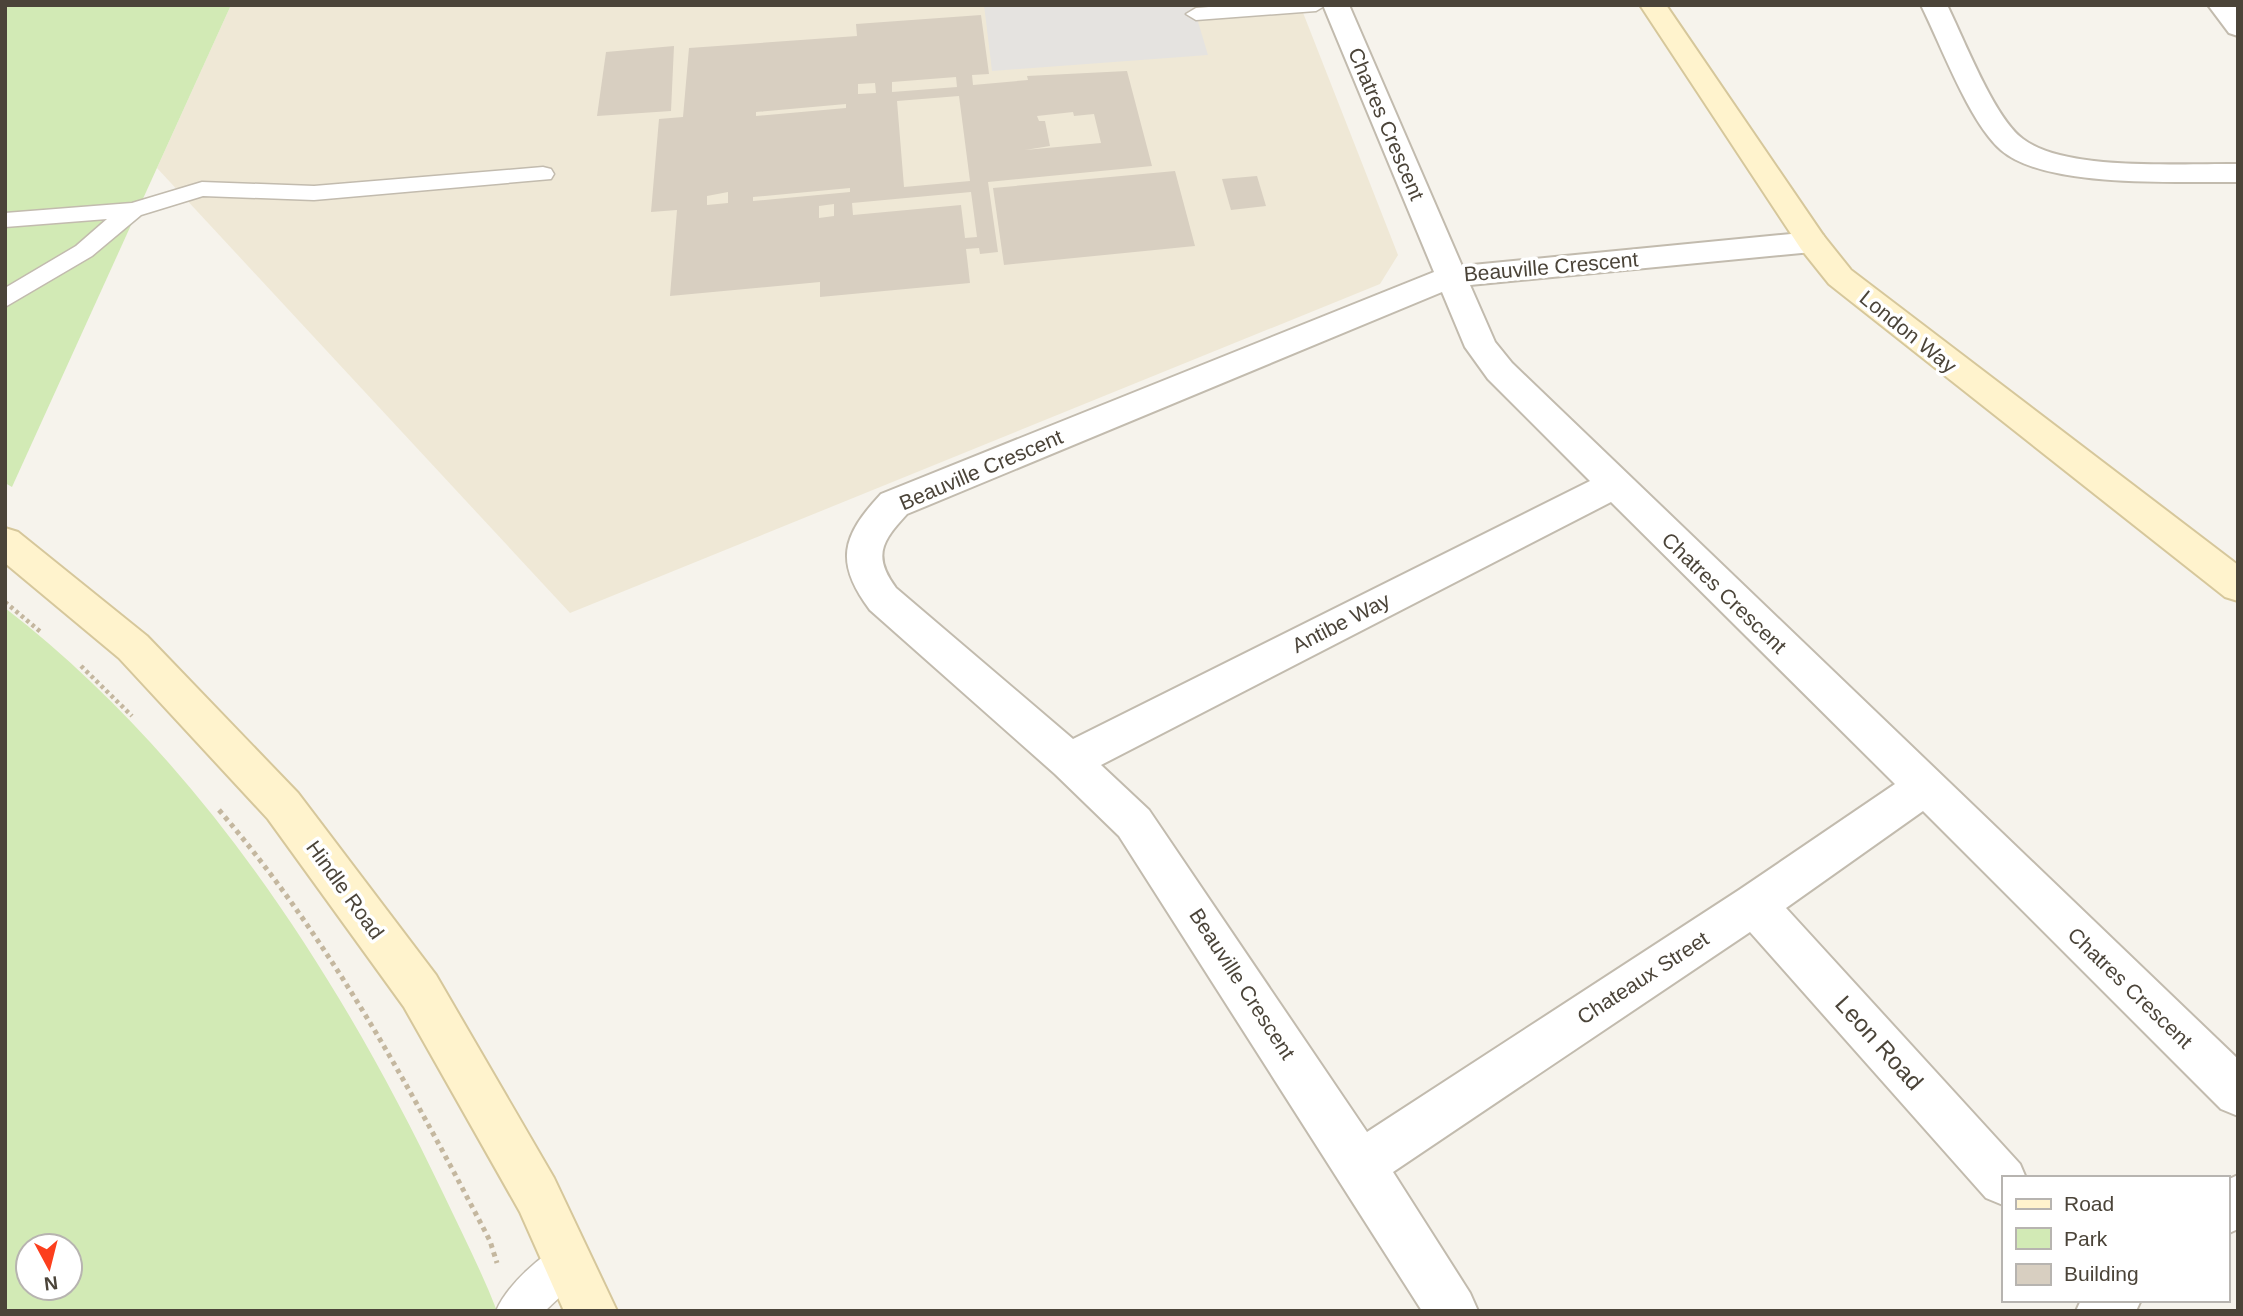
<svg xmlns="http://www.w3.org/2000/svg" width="2243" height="1316" font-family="Arial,sans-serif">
  <rect width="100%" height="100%" fill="#f6f3ec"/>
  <path fill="#efe8d6" d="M231 5H1300L1398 255 1380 284 570 613 157 168Z"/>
  <g fill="#d2eab5" fill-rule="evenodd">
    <path d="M5 5H231L12 487 5 483Z"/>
    <path d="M5 608C198 757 338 973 442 1191 461 1231 481 1270 497 1311H5ZM28 1246H70V1288H28Z"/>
  </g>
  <path fill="#e5e3e0" d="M984 5H1193L1208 55 992 71Z"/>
  <g fill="#d8cfc1" fill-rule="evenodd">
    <path d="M981 15 989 74 972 75 973 85 1028 80 1027 76 1127 71 1152 166 988 182 998 252 980 254 979 248 966 249 970 283 820 297V282L670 296 677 210 651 212 659 119 683 117 689 48 857 36 856 24ZM956 77 957 87 892 92V82ZM875 83 876 93 858 94V84ZM959 96 970 181 904 187 897 101ZM846 104V108L756 116V112ZM1073 112 1074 116 1094 114 1101 143 1025 150 1050 146 1045 121H1039L1037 116ZM850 188V192L753 201V197ZM728 192V203L707 205V196ZM971 192 977 237 965 238 961 205 853 215 852 203ZM834 204V216L819 218V206Z"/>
    <path d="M674 46 671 111 597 116 606 52Z"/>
    <path d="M1175 171 1195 246 1004 265 993 188Z"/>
    <path d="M1257 176 1266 206 1231 210 1222 179Z"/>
  </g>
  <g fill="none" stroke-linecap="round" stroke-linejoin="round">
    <g stroke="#c2bbae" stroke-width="3">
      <g id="lane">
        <path d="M1234 5H1326L1316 11 1196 20 1186 14 1196 8Z"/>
        <path d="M543 167 551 169 554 174 551 179 314 200 203 196 141 215 92 256 5 307V288L76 246 107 219 5 227V213L132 203 202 182 314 186Z"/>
        <path d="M568 1242 582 1248 588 1262 582 1276 545 1311H496C507 1285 542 1253 568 1242Z"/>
      </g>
    </g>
    <g stroke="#c2bbae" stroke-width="4">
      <g id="street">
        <path d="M1323 5H1349L1462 266 1812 232 1823 235 1827 242 1823 249 1812 252 1470 285 1495 342 1512 363 2238 1059V1116L2221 1109 1923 811 1786 908 2020 1164 2026 1178H2003V1205L1986 1198 1750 932 1393 1172 1470 1293 1478 1311H1422L1119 836 1055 774 870 610C834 562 842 536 881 494L1434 272ZM1442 292 1465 347 1488 379 1590 481 1073 739 896 588C872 556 882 541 907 514ZM1611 502 1895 784 1739 890 1367 1132 1149 810 1101 765Z"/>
        <path d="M1921 5H1947C1964 39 1994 118 2023 139 2066 172 2183 163 2238 164V182C2179 181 2046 189 2001 150 1969 122 1941 45 1921 5Z"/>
        <path d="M2208 5H2234L2238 10V36L2229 33Z"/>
        <path d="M2238 1175V1229L2227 1234V1180Z"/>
        <path d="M2081 1300H2141L2136 1311H2076Z"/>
      </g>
    </g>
    <g stroke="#d6c79b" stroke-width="4">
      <g id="secondary">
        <path d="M1640 5H1666L1823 235 1851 270 2238 565V601L2225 597 1829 284 1801 249Z"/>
        <path d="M5 528 18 532 147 636 298 793 436 975 554 1178 617 1311H564L520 1212 404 1007 268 819 119 658 5 563Z"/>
      </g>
    </g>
    <g stroke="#c4b79f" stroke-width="4.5" stroke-dasharray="3.5 3.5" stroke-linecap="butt">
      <path d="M5 602 42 633"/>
      <path d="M81 666 132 716"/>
    </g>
    <path stroke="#c4b79f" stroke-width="5" stroke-dasharray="4.5 4.5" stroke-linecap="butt" d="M219 810C330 939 412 1091 490 1241L497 1263"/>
    <use href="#lane" fill="#fff" fill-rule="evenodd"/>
    <use href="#street" fill="#fff" fill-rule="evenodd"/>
    <use href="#secondary" fill="#fff3cd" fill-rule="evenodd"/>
  </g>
  <g text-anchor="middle" stroke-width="7" stroke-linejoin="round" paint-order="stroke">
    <g font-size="21" fill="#4b4439" stroke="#fff">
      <text transform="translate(1386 124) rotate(67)" y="7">Chatres Crescent</text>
      <text transform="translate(1551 267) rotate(-5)" y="7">Beauville Crescent</text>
      <text transform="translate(1908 332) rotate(39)" y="7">London Way</text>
      <text transform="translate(981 470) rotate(-23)" y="7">Beauville Crescent</text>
      <text transform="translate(1724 593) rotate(44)" y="7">Chatres Crescent</text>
      <text transform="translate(1341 623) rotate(-27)" y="7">Antibe Way</text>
      <text transform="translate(345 890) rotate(54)" y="7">Hindle Road</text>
      <text transform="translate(1643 978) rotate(-33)" y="7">Chateaux Street</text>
      <text transform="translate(1242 984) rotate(57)" y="7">Beauville Crescent</text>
      <text transform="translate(2130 988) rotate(44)" y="7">Chatres Crescent</text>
    </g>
    <g font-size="24" fill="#4b4439" stroke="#fff">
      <text transform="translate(1879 1043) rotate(48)" y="8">Leon Road</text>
    </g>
  </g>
  <rect width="2243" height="1316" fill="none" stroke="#4b4439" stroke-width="14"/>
  <rect x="2002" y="1176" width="228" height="126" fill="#ffffff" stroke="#b7b4b0" stroke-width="2"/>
  <rect x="2016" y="1199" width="35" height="10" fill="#fff3cd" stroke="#b7b4b0" stroke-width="2"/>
  <text x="2064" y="1211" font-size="21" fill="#4b4439">Road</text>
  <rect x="2016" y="1228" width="35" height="21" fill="#d2eab5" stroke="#b7b4b0" stroke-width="2"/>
  <text x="2064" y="1246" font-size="21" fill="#4b4439">Park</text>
  <rect x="2016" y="1264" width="35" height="21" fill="#d8cfc1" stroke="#b7b4b0" stroke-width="2"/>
  <text x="2064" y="1281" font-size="21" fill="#4b4439">Building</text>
  <g transform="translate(49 1267) rotate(173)"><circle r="33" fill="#ffffff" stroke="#b7b4b0" stroke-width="2"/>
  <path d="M0-5L12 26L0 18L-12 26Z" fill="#fc3f1d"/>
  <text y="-10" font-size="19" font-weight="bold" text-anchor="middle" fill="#4b4439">N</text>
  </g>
</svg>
